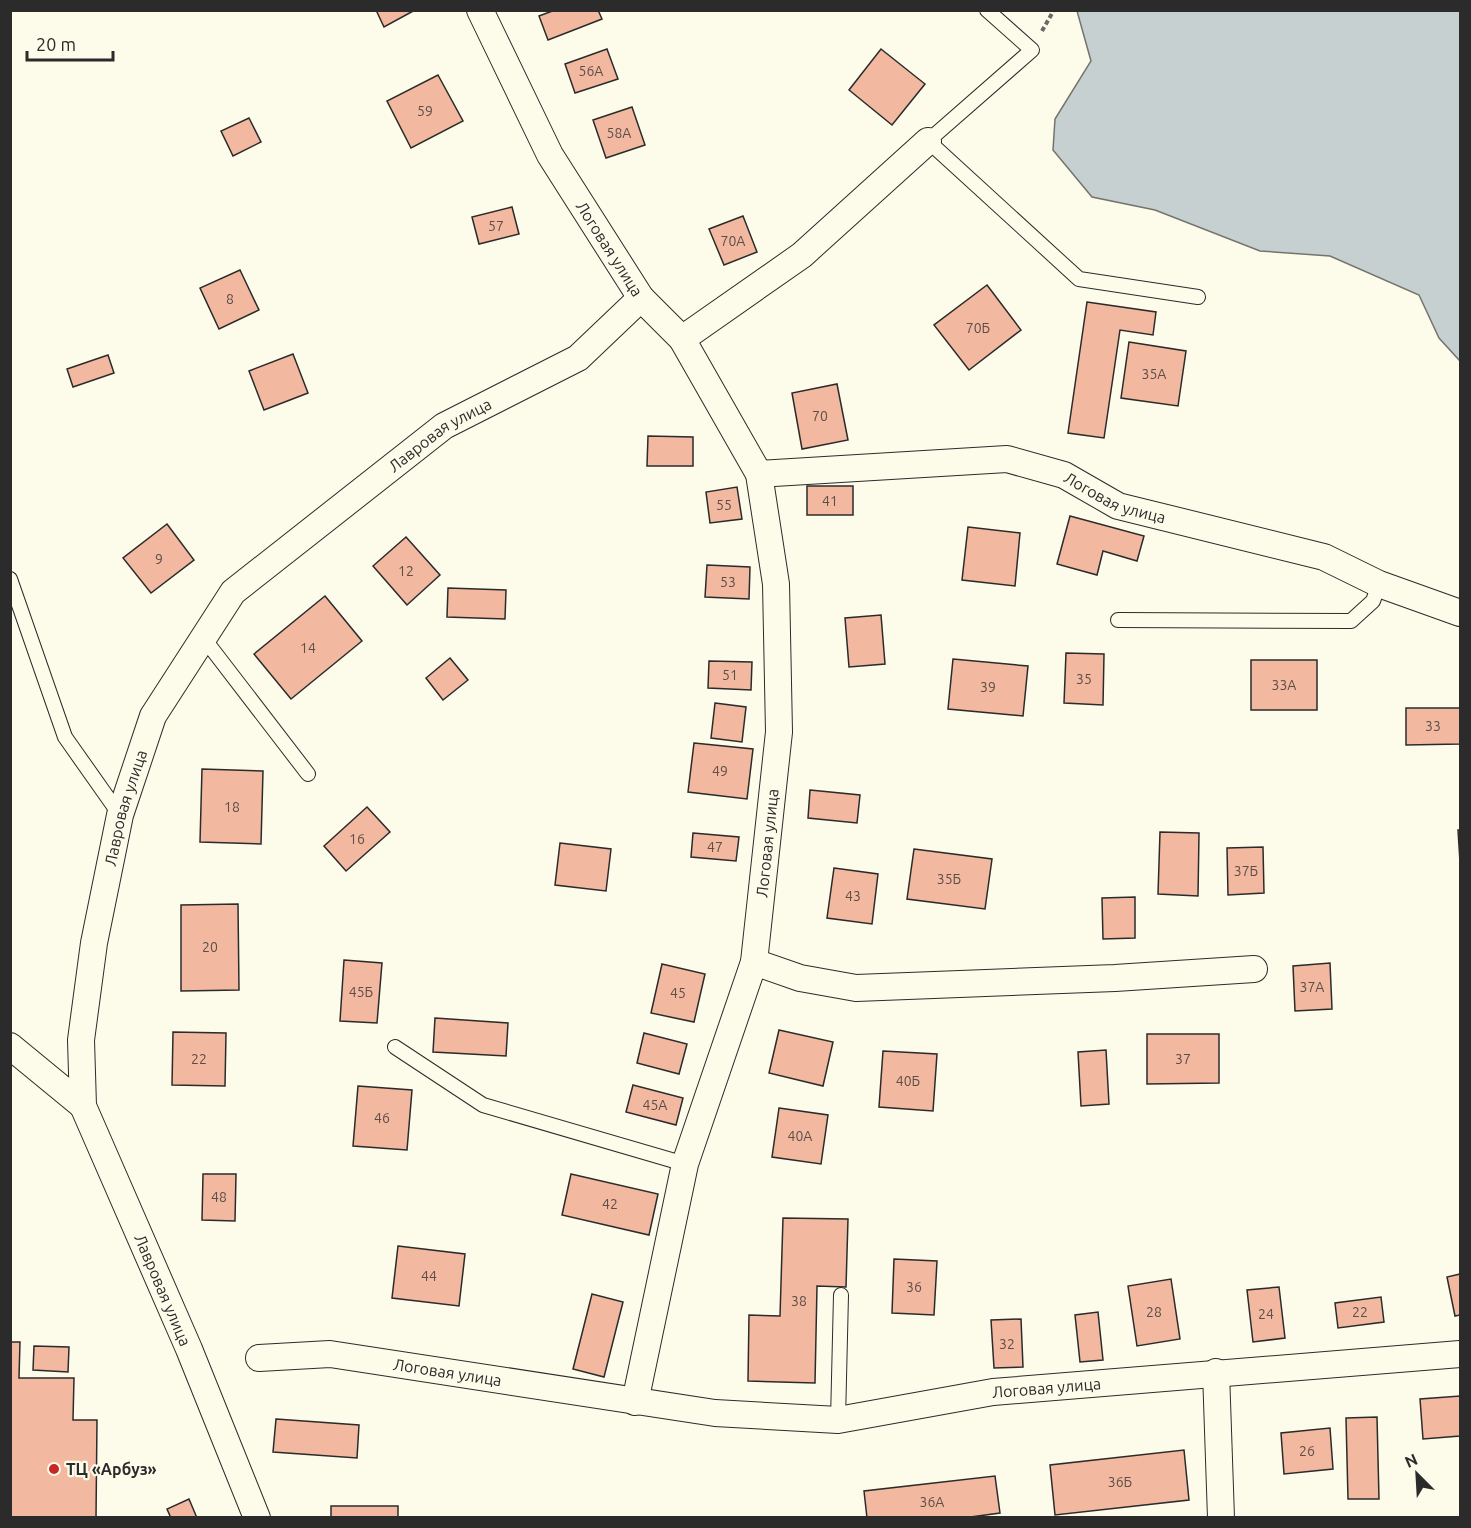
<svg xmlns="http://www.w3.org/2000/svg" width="1471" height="1528" font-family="Ubuntu,sans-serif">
  <rect width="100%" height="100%" fill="#fdfbea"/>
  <path fill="#c7d0d0" stroke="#74746e" stroke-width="1.5" d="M1077 11H1460V361L1439 338 1419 295 1330 256 1260 251 1155 210 1092 197 1053 150 1055 119 1091 61Z"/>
  <g fill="#f2b8a0" stroke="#2b2b2b" stroke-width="1.5">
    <path d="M376 10H415L384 27Z"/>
    <path d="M555 10H598L602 19 548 40 539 16Z"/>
    <path d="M607 49 618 79 575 93 565 64Z"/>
    <path d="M881 49 925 84 892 125 849 90Z"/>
    <path d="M438 75 463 121 411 148 387 101Z"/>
    <path d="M632 107 645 145 606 158 593 120Z"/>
    <path d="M249 118 261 142 233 156 221 131Z"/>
    <path d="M512 207 519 234 479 244 472 217Z"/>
    <path d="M743 216 757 252 724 265 709 229Z"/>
    <path d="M240 270 259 310 219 329 200 288Z"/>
    <path d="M987 285 1021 330 969 370 934 325Z"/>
    <path d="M1087 302 1156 312 1153 335 1120 330 1104 438 1068 433Z"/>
    <path d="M1129 342 1186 351 1178 406 1121 398Z"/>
    <path d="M293 354 308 393 264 410 249 371Z"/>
    <path d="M108 355 114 373 73 387 67 369Z"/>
    <path d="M837 384 848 440 802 449 792 393Z"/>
    <path d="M648 436 693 437V466H647Z"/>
    <rect x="807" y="486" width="46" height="29"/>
    <path d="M737 487 742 519 710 523 706 492Z"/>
    <path d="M1070 516 1144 536 1137 561 1103 551 1097 575 1057 564Z"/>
    <path d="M167 524 194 560 151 593 123 558Z"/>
    <path d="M968 527 1020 533 1015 586 962 580Z"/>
    <path d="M406 537 440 575 407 605 373 566Z"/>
    <path d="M707 565 750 567 749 599 705 597Z"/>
    <path d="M448 588 506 590 505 619 447 617Z"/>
    <path d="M325 596 362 641 291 699 254 654Z"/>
    <path d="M881 615 885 664 849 667 845 618Z"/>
    <path d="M1066 653 1104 654 1103 705 1064 703Z"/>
    <path d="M450 658 468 680 443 700 426 678Z"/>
    <path d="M953 659 1028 666 1023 716 948 709Z"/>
    <rect x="1251" y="660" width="66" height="50"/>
    <path d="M709 661 752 662 751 690 708 688Z"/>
    <path d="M715 703 746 707 742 742 711 738Z"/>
    <path d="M1406 708H1460V744L1406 745Z"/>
    <path d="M694 743 753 749 747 799 688 792Z"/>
    <path d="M202 769 263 771 261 844 200 842Z"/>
    <path d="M810 790 860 795 857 823 808 818Z"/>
    <path d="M367 807 390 832 346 871 324 846Z"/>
    <path d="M1458 830H1460V862Z"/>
    <path d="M1160 832 1199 833 1198 896 1158 894Z"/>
    <path d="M693 833 739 837 736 861 691 857Z"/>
    <path d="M560 843 611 849 606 891 555 885Z"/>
    <path d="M1263 847 1264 893 1228 895 1227 848Z"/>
    <path d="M914 849 992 859 985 909 907 899Z"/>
    <path d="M834 868 878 874 872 924 827 918Z"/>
    <path d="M1135 897V938L1103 939 1102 898Z"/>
    <path d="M238 904 239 990 181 991V905Z"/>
    <path d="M344 960 382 963 377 1023 340 1021Z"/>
    <path d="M1330 963 1332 1009 1295 1011 1293 966Z"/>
    <path d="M662 964 705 974 694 1022 651 1013Z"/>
    <path d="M435 1018 508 1023 506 1056 433 1052Z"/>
    <path d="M779 1030 833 1042 823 1086 769 1073Z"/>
    <path d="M173 1032 226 1033 225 1086 172 1085Z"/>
    <path d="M644 1033 687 1044 679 1074 637 1063Z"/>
    <path d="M1147 1034H1219V1083L1147 1084Z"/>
    <path d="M1106 1050 1109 1104 1081 1106 1078 1052Z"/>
    <path d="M883 1051 937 1054 933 1111 879 1107Z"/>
    <path d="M633 1085 683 1098 676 1125 626 1112Z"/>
    <path d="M358 1086 412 1090 407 1150 353 1146Z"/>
    <path d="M779 1108 828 1115 821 1164 772 1157Z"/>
    <path d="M203 1174H236L235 1221 202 1220Z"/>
    <path d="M571 1174 658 1194 649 1235 562 1215Z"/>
    <path d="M783 1218 848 1219 846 1287 817 1286 815 1383 748 1381 749 1315 780 1316Z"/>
    <path d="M398 1246 465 1254 459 1306 392 1298Z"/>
    <path d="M894 1259 937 1261 934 1315 892 1313Z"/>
    <path d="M1460 1274V1315L1455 1316 1447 1277Z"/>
    <path d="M1171 1279 1180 1339 1137 1346 1128 1286Z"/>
    <path d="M1279 1287 1285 1338 1253 1342 1247 1290Z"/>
    <path d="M592 1294 623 1302 604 1377 573 1369Z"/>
    <path d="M1381 1297 1384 1322 1338 1328 1335 1303Z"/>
    <path d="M1098 1312 1103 1360 1080 1362 1075 1315Z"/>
    <path d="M1021 1319 1023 1367 994 1368 991 1320Z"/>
    <path d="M10 1342H20L19 1378H74L73 1420H97L96 1518H10Z"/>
    <path d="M34 1346 69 1347 68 1372 33 1370Z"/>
    <path d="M1460 1396V1436L1423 1439 1420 1399Z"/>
    <path d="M1377 1417 1379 1499H1348L1346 1418Z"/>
    <path d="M276 1419 359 1425 357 1458 273 1452Z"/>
    <path d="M1330 1428 1333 1469 1284 1474 1281 1433Z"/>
    <path d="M1184 1450 1189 1500 1055 1515 1050 1465Z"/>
    <path d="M995 1476 1000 1513 963 1518H867L864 1491Z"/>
    <path d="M189 1499 197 1518H171L167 1509Z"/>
    <rect x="331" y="1506" width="67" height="12"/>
  </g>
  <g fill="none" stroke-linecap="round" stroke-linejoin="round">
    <g stroke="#2b2b2b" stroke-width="16">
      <g id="service">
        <path d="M987 10 1032 50 928 141 1079 279 1198 297"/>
        <path d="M10 579 65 737 120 815"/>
        <path d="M1118 620 1351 621 1373 601 1379 584"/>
        <path d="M202 636 308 774"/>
        <path d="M395 1047 483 1105 685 1164"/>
        <path d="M838 1420 841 1295"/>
      </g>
    </g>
    <g stroke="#2b2b2b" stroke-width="28">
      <g id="minor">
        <path id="s1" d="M480 10 550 155 641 298 682 339 759 474 776 584 779 732 754 962 685 1164 635 1402"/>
        <path d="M682 339 802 255 928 141"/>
        <path id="s2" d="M759 474 1007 459 1064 475 1118 506 1324 557 1379 584 1460 613"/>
        <path d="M754 962 800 978 856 988 1115 978 1254 969"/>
        <path d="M10 1046 83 1106"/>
        <path id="s3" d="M259 1358 330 1354 715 1413 838 1420 993 1392 1460 1354"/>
        <path d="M1216 1372 1221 1518"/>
        <path id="s4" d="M257 1518 189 1349 83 1106 81 1040 94 943 120 815 153 716 233 592 444 426 578 358 641 298"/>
      </g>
    </g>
    <path stroke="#6a6964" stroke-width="4" stroke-dasharray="4.5 3" stroke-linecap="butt" d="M1042 31 1054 10"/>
    <use href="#service" stroke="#fdfbea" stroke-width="14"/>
    <use href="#minor" stroke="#fdfbea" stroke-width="26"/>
  </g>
  <circle fill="#c62828" stroke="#fdfbea" stroke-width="2" cx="54" cy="1469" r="6"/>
  <g text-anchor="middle" stroke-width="4.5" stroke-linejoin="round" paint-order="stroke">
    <g font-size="14" fill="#5d4e48">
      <text x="591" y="76">56А</text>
      <text x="425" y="116">59</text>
      <text x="619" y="138">58А</text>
      <text x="496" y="231">57</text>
      <text x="733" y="246">70А</text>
      <text x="230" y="304">8</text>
      <text x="978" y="333">70Б</text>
      <text x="1154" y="379">35А</text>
      <text x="820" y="421">70</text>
      <text x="830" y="506">41</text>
      <text x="724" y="510">55</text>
      <text x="159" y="564">9</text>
      <text x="406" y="576">12</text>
      <text x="728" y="587">53</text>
      <text x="308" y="653">14</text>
      <text x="730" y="680">51</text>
      <text x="1084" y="684">35</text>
      <text x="1284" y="690">33А</text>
      <text x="988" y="692">39</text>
      <text x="1433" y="731">33</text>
      <text x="720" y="776">49</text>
      <text x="232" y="812">18</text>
      <text x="357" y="844">16</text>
      <text x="715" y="852">47</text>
      <text x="1246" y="876">37Б</text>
      <text x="949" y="884">35Б</text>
      <text x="853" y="901">43</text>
      <text x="210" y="952">20</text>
      <text x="1312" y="992">37А</text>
      <text x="361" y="997">45Б</text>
      <text x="678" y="998">45</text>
      <text x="199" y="1064">22</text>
      <text x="1183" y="1064">37</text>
      <text x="908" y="1086">40Б</text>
      <text x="655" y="1110">45А</text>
      <text x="382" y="1123">46</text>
      <text x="800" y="1141">40А</text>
      <text x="219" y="1202">48</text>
      <text x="610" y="1209">42</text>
      <text x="429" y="1281">44</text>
      <text x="914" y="1292">36</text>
      <text x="799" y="1306">38</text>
      <text x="1154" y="1317">28</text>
      <text x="1360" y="1317">22</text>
      <text x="1266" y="1319">24</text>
      <text x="1007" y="1349">32</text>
      <text x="1307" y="1456">26</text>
      <text x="1120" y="1487">36Б</text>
      <text x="932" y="1507">36А</text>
    </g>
    <g font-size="16" fill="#2b2b2b" stroke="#fdfbea">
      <text dy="6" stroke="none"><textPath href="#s1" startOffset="272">Логовая улица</textPath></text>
      <text dy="6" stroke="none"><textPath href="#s4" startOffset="1254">Лавровая улица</textPath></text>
      <text dy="6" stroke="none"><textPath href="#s2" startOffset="364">Логовая улица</textPath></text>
      <text dy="6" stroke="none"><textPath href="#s4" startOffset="750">Лавровая улица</textPath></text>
      <text transform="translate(767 843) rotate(-84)" y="6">Логовая улица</text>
      <text transform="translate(163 1290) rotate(67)" y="6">Лавровая улица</text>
      <text dy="6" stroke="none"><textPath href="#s3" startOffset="190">Логовая улица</textPath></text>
      <text dy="6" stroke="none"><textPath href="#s3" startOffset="795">Логовая улица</textPath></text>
    </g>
    <g font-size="16" font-weight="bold" fill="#2b2b2b" stroke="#fdfbea" text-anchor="start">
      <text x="66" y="1475">ТЦ «Арбуз»</text>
    </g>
  </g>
  <rect width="1471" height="1528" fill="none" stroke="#2b2b2b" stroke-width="24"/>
  <g transform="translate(1417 1474) rotate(336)" stroke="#fdfbea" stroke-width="4.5" paint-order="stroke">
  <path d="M0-4.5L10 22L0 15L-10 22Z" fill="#2b2b2b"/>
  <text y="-9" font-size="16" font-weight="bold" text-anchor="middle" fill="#2b2b2b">N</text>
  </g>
  <path d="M27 51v9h86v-9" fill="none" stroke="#2b2b2b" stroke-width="3"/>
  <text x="36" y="51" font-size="18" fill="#2b2b2b" stroke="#fdfbea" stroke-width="4.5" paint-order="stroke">20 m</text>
</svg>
